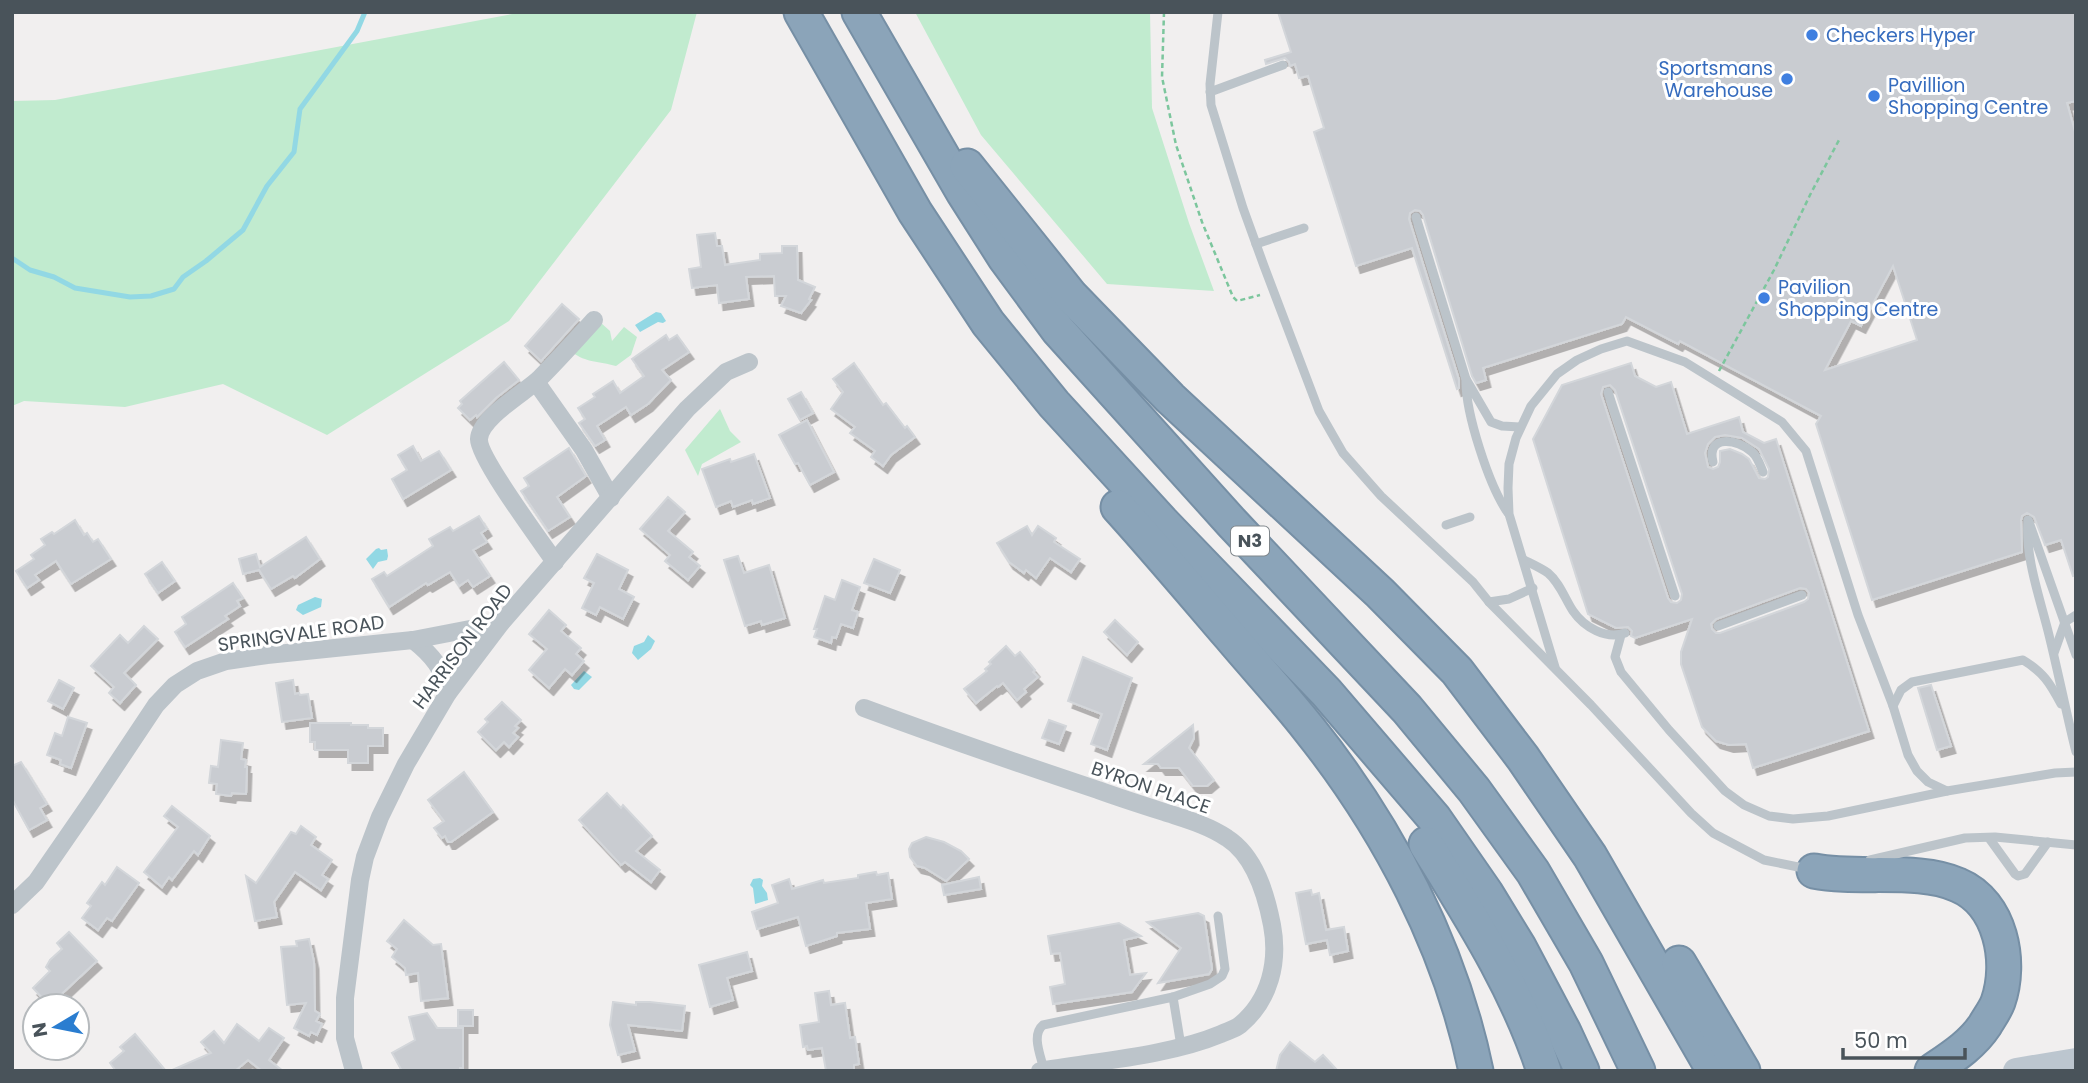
<svg xmlns="http://www.w3.org/2000/svg" width="2088" height="1083" font-family="Poppins,sans-serif">
  <defs>
    <filter id="shadow"><feDropShadow dx="4.5" dy="7" stdDeviation="0" flood-color="#0004"/></filter>
  </defs>
  <rect width="100%" height="100%" fill="#f1efef"/>
  <g fill="#c1ebcf">
    <path d="M523 12H697L671 110 509 321 327 435 223 384 125 407 24 401 12 406V101L55 100Z"/>
    <path d="M915 12H1150L1152 108 1189 223 1214 291 1107 284 981 135Z"/>
    <path d="M601 323 610 331 612 341 624 327 637 337 631 355 616 366C599 361 586 363 572 352Z"/>
    <path d="M720 409 730 431 741 442 702 464 698 476 685 450Z"/>
  </g>
  <g fill="#92d8e4">
    <path d="M656 312 661 313 666 321 663 323 658 322 640 332 635 325Z"/>
    <path d="M379 548 381 550 387 549 388 556 387 560 378 562 373 569 366 559 376 549Z"/>
    <path d="M315 597 322 599 321 607 303 615 296 610 298 605Z"/>
    <path d="M648 635 655 641 651 649 638 660 632 653 634 646 644 642Z"/>
    <path d="M584 671 592 677 579 690 574 689 571 685Z"/>
    <path d="M760 878 763 880 762 886 767 893 768 900 755 904 753 888 750 885 753 879Z"/>
  </g>
  <g fill="none" stroke-linecap="round" stroke-linejoin="round">
    <path stroke="#92d8e4" stroke-width="5" d="M12 258 30 270 54 277 75 288 130 297 151 296 174 289 183 277 206 261 243 230 267 186 294 152 300 109 357 31 365 12"/>
  </g>
  <g fill="#c9ccd1" stroke="#d3d6da" stroke-width="2" fill-rule="evenodd" filter="url(#shadow)">
    <path d="M1278 12H2076V101L2067 103 2076 135V575L2073 576 2061 540 2045 545 2034 517 2027 513 2022 516 2021 520 2022 552 1872 600 1816 424 1821 416 1680 341 1678 344 1626 317 1622 324 1483 368 1486 380 1476 383 1472 376 1423 215 1420 211 1415 210 1410 213 1409 219 1459 380V388L1457 389 1412 248 1356 266 1314 132 1324 128 1308 76 1299 78 1295 64 1290 66 1289 62 1285 58 1266 64 1265 60 1291 52ZM1893 266 1917 340 1825 370 1851 321 1861 326Z"/>
    <path d="M715 233 717 246H722L725 265 760 260V254L782 253V246H797L798 280 815 287 809 299 811 300 801 313 781 306 786 296H775L774 276 746 277 749 299 719 303 717 285 692 288 689 269 701 267 697 235Z"/>
    <path d="M562 304 579 319 541 361 525 346Z"/>
    <path d="M666 335 669 340 677 335 689 352 662 370 671 380 648 404 631 415 626 407 597 426 605 440 595 446 579 423 585 419 578 408 595 397 593 394 613 381 620 393 644 376 632 359Z"/>
    <path d="M504 362 519 380 496 398 477 417 476 415 470 420 458 408 462 404 460 401Z"/>
    <path d="M854 363 883 405 886 403 905 428 907 426 915 437 891 455 883 466 871 457 875 451 850 433 855 427 831 409 843 392 833 379Z"/>
    <path d="M1631 363 1635 376 1656 387 1671 382 1687 434 1739 417 1743 432 1764 443 1776 439 1869 731 1753 768 1746 744 1729 745 1716 741 1702 727 1681 664V652L1692 619 1635 638 1631 636 1632 631 1628 627 1616 628 1588 614 1533 439 1562 385ZM1610 385 1615 390 1682 594 1681 600 1677 603 1671 602 1668 598 1601 394 1603 387ZM1725 435 1742 438 1759 449 1769 469 1768 477 1765 479 1759 478 1749 459 1742 454 1730 449 1720 451V462L1718 467 1713 469 1708 467 1705 453 1708 444 1715 437ZM1800 588 1806 589 1809 593 1808 599 1804 602 1720 633H1716L1712 629 1711 624 1716 619Z"/>
    <path d="M801 392 813 413 800 420 788 399Z"/>
    <path d="M807 420 834 472 810 485 798 463 795 464 779 435Z"/>
    <path d="M413 446 421 461 439 451 451 470 403 499 392 479 407 470 398 455Z"/>
    <path d="M569 448 586 476 557 497 570 517 548 531 521 491 529 486 524 478Z"/>
    <path d="M754 454 770 498 753 504 752 500 733 507 731 501 716 507 702 469 730 459 731 462Z"/>
    <path d="M668 497 685 512 668 531 693 552 689 557 700 566 688 580 665 561 670 555 640 529Z"/>
    <path d="M479 516 487 529 481 533 487 542 473 550 490 576 473 587 468 580 459 586 450 572 428 585 426 583 389 607 372 579 384 572 387 576 433 546 429 539 450 527 453 531Z"/>
    <path d="M75 520 84 535 87 533 93 542 98 539 111 559 71 584 56 561 35 575 39 580 27 588 16 571 34 559 31 555 45 545 41 539 52 532 54 534Z"/>
    <path d="M1027 526 1032 535 1038 526 1056 538 1054 542 1080 559 1071 572 1050 558 1036 578 1026 570 1024 573 1009 562 997 543Z"/>
    <path d="M306 537 320 559 295 578 293 576 271 589 259 570 243 574 239 559 256 554 260 567Z"/>
    <path d="M597 554 628 570 619 589 634 597 623 619 600 607 596 615 582 608 594 583 584 578Z"/>
    <path d="M738 556 744 573 769 565 785 618 762 625 761 621 745 626 724 560Z"/>
    <path d="M874 559 900 570 890 593 864 583Z"/>
    <path d="M162 562 175 581 158 593 145 574Z"/>
    <path d="M842 580 860 587 852 610 858 612 853 628 841 624 836 638 832 637 831 643 814 637 817 629H814L825 596 835 600Z"/>
    <path d="M233 583 243 598 237 601 240 606 225 616 228 619 185 647 175 632 186 624 182 617Z"/>
    <path d="M549 610 566 625 561 631 581 648 576 654 584 661 572 675 565 669 549 688 529 670 547 649 529 634Z"/>
    <path d="M1115 620 1138 642 1127 655 1104 632Z"/>
    <path d="M144 626 158 639 124 673 136 685 120 703 109 693 114 687 91 666 120 635 128 643Z"/>
    <path d="M1006 646 1015 656 1020 652 1035 670 1033 672 1038 677 1024 689 1026 692 1017 700 1003 683 998 687 997 686 976 703 964 689 987 671 985 669 991 664 989 662Z"/>
    <path d="M1083 657 1132 678 1107 750 1091 744 1102 714 1068 701Z"/>
    <path d="M59 680 74 688 63 709 48 701Z"/>
    <path d="M293 680 295 694 299 693 300 695 308 694 312 718 282 722 276 683Z"/>
    <path d="M1931 685 1951 746 1937 750 1918 688Z"/>
    <path d="M502 702 521 720 515 726 518 728 513 733 518 737 509 747 504 742 496 750 478 732 488 722 485 719Z"/>
    <path d="M68 717 87 723 71 768 60 764 61 760 47 755 55 733 62 736Z"/>
    <path d="M1049 720 1066 726 1059 744 1042 738Z"/>
    <path d="M310 723H351V725H368V728H383V746H368V763H348V750H315V742H310Z"/>
    <path d="M1193 725 1194 738 1189 748 1214 780 1207 786H1193L1179 768H1161L1158 764H1144Z"/>
    <path d="M221 740 243 743 241 759 246 760 245 767H247L246 794 232 793 231 796 216 794 217 784 209 783 211 766 218 767Z"/>
    <path d="M21 762 47 804 40 808 47 820 29 830 12 799V766Z"/>
    <path d="M464 772 493 812 451 842H448L445 836 442 838 434 828 444 821 428 800Z"/>
    <path d="M607 793 621 808 623 805 652 836 636 851 660 870 651 882 625 862 621 865 579 820Z"/>
    <path d="M172 806 210 836 198 855 194 851 172 880 169 877 162 887 144 872 178 827 164 816Z"/>
    <path d="M301 826 316 837 311 845 332 860 322 875 328 879 321 890 295 872 274 902 277 917 255 921 246 876 256 883 291 832 296 834Z"/>
    <path d="M926 837 944 842 961 851 969 859 946 881 925 868 917 866 910 857 909 849 912 843Z"/>
    <path d="M117 867 139 883 112 921 107 918 98 930 82 918 91 906 87 903 102 882 105 885Z"/>
    <path d="M876 872 877 875 888 873 892 899 866 903 870 929 837 933V936L806 946 798 917 757 929 752 912 778 903 772 885 789 879 792 889 823 880 824 883 858 878V875Z"/>
    <path d="M979 877 981 889 944 895 942 885Z"/>
    <path d="M1311 890 1312 895 1319 893 1326 930 1344 927 1348 951 1330 955 1327 940 1306 944 1296 893Z"/>
    <path d="M1198 913 1204 916 1212 969 1209 974 1158 983 1181 948 1147 922Z"/>
    <path d="M404 920 433 945 441 944 448 998 421 1001 418 973 406 975 405 968 392 957 397 949 387 941Z"/>
    <path d="M1119 923 1141 936 1124 940 1130 975 1146 973 1132 992 1053 1004 1050 987 1065 984 1060 953 1051 954 1048 936Z"/>
    <path d="M69 932 97 961 53 1002 50 1000 47 1003 33 988 50 971 46 967 50 960 62 949 57 943Z"/>
    <path d="M309 939 314 962 315 1011 320 1014 316 1021 322 1024 317 1035 311 1032 309 1036 294 1028 306 1003 287 1005 281 947 297 946 296 941Z"/>
    <path d="M747 952 752 971 727 978 733 1000 710 1007 699 965Z"/>
    <path d="M829 991 831 1005 845 1003 850 1038 855 1037 859 1064 854 1065V1071H826L822 1048 808 1050 807 1046 803 1047 800 1025 819 1022 815 993Z"/>
    <path d="M613 1002 636 1005V1002H650L685 1006 682 1031 628 1025 635 1051 618 1055 610 1025Z"/>
    <rect x="458" y="1010" width="15" height="16"/>
    <path d="M427 1013 437 1028H463V1068H460V1071H402L392 1053 415 1040 409 1017Z"/>
    <path d="M237 1024 259 1041 269 1028 284 1038 269 1060 283 1071H262L248 1060 235 1071H170L211 1053 201 1042 214 1031 224 1043Z"/>
    <path d="M135 1034 166 1071H116L110 1063 124 1051 120 1047Z"/>
    <path d="M1290 1042 1315 1062 1323 1055 1338 1071H1276L1280 1055Z"/>
  </g>
  <g fill="none" stroke-linecap="round" stroke-linejoin="round">
    <g stroke="#768fa5" stroke-width="37">
      <g id="highway">
        <path d="M801 12 915 212 988 323 1054 404 1162 522 1326 692 1434 818 1486 893 1519 947 1564 1032 1582 1071"/>
        <path d="M859 12 963 192 1005 258 1058 330 1232 523 1407 709 1474 790 1533 872 1586 963 1638 1071"/>
        <path d="M967 166 1071 296 1170 398 1380 593 1457 671 1523 758 1590 856 1714 1071"/>
        <path d="M1118 507C1156 549 1193 593 1230 636 1256 667 1284 697 1309 729 1388 828 1450 946 1476 1071"/>
        <path d="M1426 844C1471 917 1517 988 1544 1071"/>
        <path d="M1814 871C1859 880 1919 867 1958 885 2001 903 2012 962 1998 1002 1995 1010 1989 1018 1985 1025 1972 1045 1951 1058 1932 1071"/>
        <path d="M1679 963 1743 1071"/>
      </g>
    </g>
    <g stroke="#7cc69d" stroke-width="2.5" stroke-dasharray="5 3.5" stroke-linecap="butt">
      <path d="M1164 12 1162 77 1176 145 1202 222 1233 297 1237 301 1260 295"/>
      <path d="M1719 371 1774 270 1810 195 1839 140"/>
    </g>
    <g stroke="#bcc4ca" stroke-width="9">
      <path d="M1218 12 1210 84 1211 105 1243 208 1264 266 1319 411 1343 453 1381 496 1473 582 1489 602 1591 705 1691 813 1713 833 1764 860 1808 869"/>
      <path d="M1210 92 1283 65"/>
      <path d="M1416 217 1466 379"/>
      <path d="M1256 244 1304 228"/>
      <path d="M1608 392 1675 596"/>
      <path d="M1713 462C1706 434 1738 439 1752 452 1758 457 1760 465 1763 472"/>
      <path d="M1508 513C1489 486 1465 412 1466 379L1491 422 1502 426 1520 427"/>
      <path d="M2028 520C2025 557 2039 595 2048 631 2058 671 2066 712 2076 752"/>
      <path d="M2029 522 2076 655"/>
      <path d="M1446 525 1470 517"/>
      <path d="M1524 560C1532 564 1541 568 1548 573 1560 583 1565 599 1573 611 1584 627 1606 640 1625 633"/>
      <path d="M1489 602 1509 599 1533 588"/>
      <path d="M1718 626 1802 595"/>
      <path d="M1621 635 1615 657 1621 672 1669 730 1725 791 1744 805 1769 816 1793 819 1828 816 1947 791"/>
      <path d="M2054 653 2065 622 2076 615"/>
      <path d="M1555 667 1509 514 1508 488 1509 464 1516 438 1531 406 1557 374 1577 360 1601 349 1627 341 1685 362 1782 422 1806 451 1858 615 1893 706 1908 755 1917 771 1928 782 1947 791 2055 773 2076 772"/>
      <path d="M1893 706 1901 690 1912 682 2023 660C2043 672 2050 683 2061 704"/>
      <path d="M1989 838 2015 874 2018 876 2025 874 2048 842"/>
      <path d="M1870 860 1965 838 1995 837 2076 845"/>
      <path d="M1173 997 1181 1046"/>
      <path d="M1044 1070C1041 1056 1031 1035 1043 1025L1173 997 1210 984 1222 976 1225 969 1218 916"/>
    </g>
    <g stroke="#bcc4ca" stroke-width="18">
      <path d="M536 382 584 450 611 498"/>
      <path d="M555 562C542 543 478 457 479 439 480 418 524 393 539 379 558 360 576 340 594 320"/>
      <path d="M413 640C432 655 444 669 448 693"/>
      <path d="M864 708C942 737 1020 764 1098 790 1120 798 1142 805 1164 812 1185 819 1208 825 1227 838 1255 856 1266 894 1272 925 1279 962 1270 1000 1240 1025 1235 1029 1227 1031 1221 1034 1168 1056 1097 1061 1040 1071"/>
      <path d="M12 905 36 882 92 801 156 705 175 685 197 671 226 661 267 655 413 640 501 623"/>
      <path d="M354 1071 345 1038V998L360 880 365 857 380 817 406 764 448 693 501 623 687 409 726 372 749 362"/>
    </g>
    <path stroke="#bcc6cf" stroke-width="26" d="M2016 1071 2076 1061"/>
    <use href="#highway" stroke="#8ba4b9" stroke-width="33"/>
  </g>
  <g fill="#3f7fe0" stroke="#fff" stroke-width="2.5">
    <circle cx="1812" cy="35" r="7"/>
    <circle cx="1787" cy="79" r="7"/>
    <circle cx="1874" cy="96" r="7"/>
    <circle cx="1764" cy="298" r="7"/>
  </g>
  <g text-anchor="middle" stroke-width="6" stroke-linejoin="round" paint-order="stroke">
    <rect fill="#fff" stroke="#80878c" stroke-width="2" x="1231" y="526.5" width="38" height="29" rx="5"/>
    <g font-size="18" font-weight="bold" fill="#49535a">
      <text x="1250" y="547">N3</text>
    </g>
    <g font-size="19" fill="#366cbe" stroke="#fff" text-anchor="start">
      <text x="1826" y="42">Checkers Hyper</text>
      <text x="1773" y="75" text-anchor="end">Sportsmans<tspan x="1773" dy="22">Warehouse</tspan></text>
      <text x="1888" y="92">Pavillion<tspan x="1888" dy="22">Shopping Centre</tspan></text>
      <text x="1778" y="294">Pavilion<tspan x="1778" dy="22">Shopping Centre</tspan></text>
    </g>
    <g font-size="19" fill="#49535a" stroke="#fff">
      <text transform="translate(301 633) rotate(-8)" y="7">SPRINGVALE ROAD</text>
      <text transform="translate(462 646) rotate(-53)" y="7">HARRISON ROAD</text>
      <text transform="translate(1151 787) rotate(19)" y="7">BYRON PLACE</text>
    </g>
  </g>
  <rect width="2088" height="1083" fill="none" stroke="#49535a" stroke-width="28"/>
  <g transform="translate(56 1027) rotate(260)"><circle r="33" fill="#ffffff" stroke="#b6babd" stroke-width="2"/>
  <path d="M0-5L12 26L0 18L-12 26Z" fill="#2a7dd0"/>
  <text y="-10" font-size="19" font-weight="bold" text-anchor="middle" fill="#49535a">N</text>
  </g>
  <path d="M1843 1048v10h122v-10" fill="none" stroke="#49535a" stroke-width="3.5"/>
  <text x="1854" y="1048" font-size="21" fill="#49535a" stroke="#ffffff" stroke-width="5" paint-order="stroke">50 m</text>
</svg>
